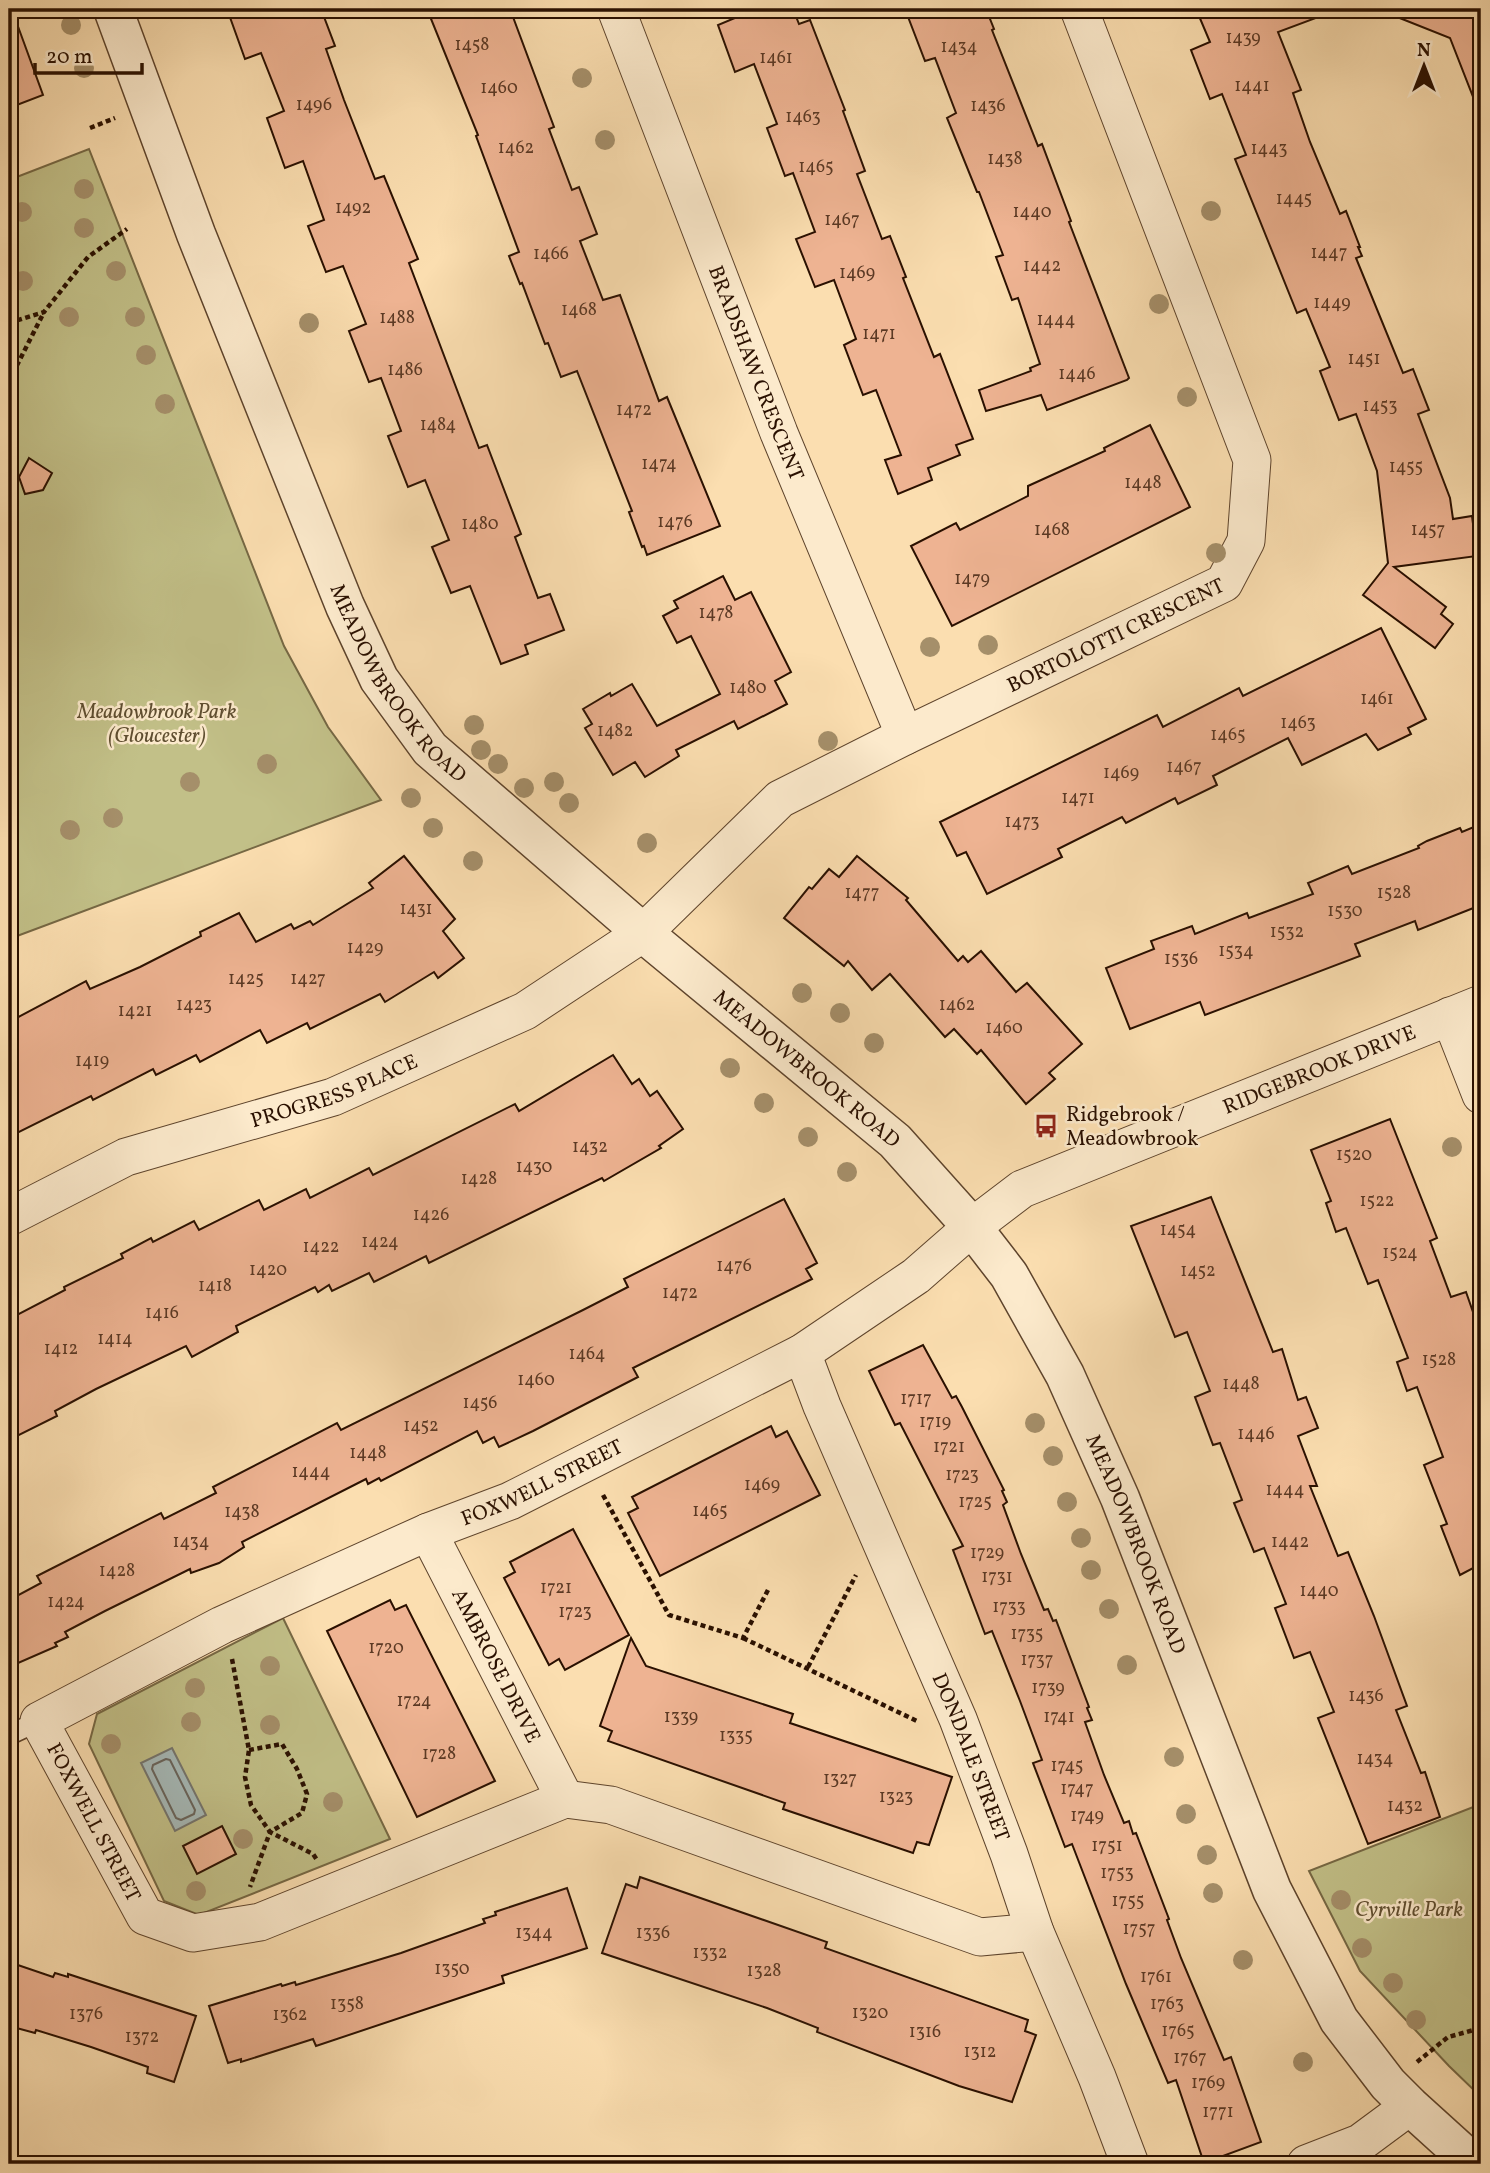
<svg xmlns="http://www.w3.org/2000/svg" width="1490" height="2173" font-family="Vollkorn,serif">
  <rect width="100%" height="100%" fill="#fbdeb0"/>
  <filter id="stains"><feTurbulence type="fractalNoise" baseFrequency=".00286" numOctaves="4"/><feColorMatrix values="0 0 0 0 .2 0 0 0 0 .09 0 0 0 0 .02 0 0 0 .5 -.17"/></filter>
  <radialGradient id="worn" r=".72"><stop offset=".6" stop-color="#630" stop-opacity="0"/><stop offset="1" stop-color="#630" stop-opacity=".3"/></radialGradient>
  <g fill="#c2c088" stroke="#766844" stroke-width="2">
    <path d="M89 149 284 646 328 727 381 800 9 939V180Z"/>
    <path d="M283 1618 390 1839 199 1915 164 1901 89 1744 97 1714Z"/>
    <path d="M1481 1804V2097L1449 2066 1360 1971 1309 1871Z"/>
  </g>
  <path fill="#a5b9b8" stroke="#74756e" stroke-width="2" d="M172 1748 206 1815 175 1831 141 1763Z"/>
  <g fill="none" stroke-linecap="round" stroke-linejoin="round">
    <path stroke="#68645c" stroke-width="2" d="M166 1759 170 1760 195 1810 194 1814 181 1820 176 1818 152 1769 153 1765Z"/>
  </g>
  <g fill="#eeb392" stroke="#2a1000" stroke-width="2">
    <path d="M227 9H321L335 46 326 49 344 100 375 179 384 176 418 259 409 263 479 448 487 445 521 534 515 537 538 598 550 594 564 630 525 645 528 654 501 664 470 586 451 593 432 547 449 540 425 480 408 487 388 436 401 431 381 378 369 382 349 331 366 324 343 266 326 272 308 226 324 220 303 161 285 168 267 118 284 111 261 53 245 59Z"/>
    <path d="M427 9H510L554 127 549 129 572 190 579 187 597 234 580 241 603 300 620 295 659 401 667 397 720 526 647 555 644 546 642 547 629 512 632 511 577 371 561 377 548 343 545 344 522 283 520 284 509 256 519 252 476 136 478 135Z"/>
    <path d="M731 9H793L799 24 810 20 845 110 843 111 865 171 857 174 882 239 890 236 906 277 903 278 934 357 940 354 973 439 956 445 960 455 928 468 932 480 898 494 885 460 901 455 876 390 863 395 844 345 856 339 834 280 815 287 796 239 815 232 793 173 785 176 767 128 777 124 754 64 735 72 718 25 735 18Z"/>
    <path d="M905 9H986L994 29 992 30 1038 146 1042 144 1071 221 1069 222 1129 378 1127 380 1047 410 1041 395 986 411 979 390 1031 371 1030 368 1040 364 1018 298 1012 300 996 257 1003 255 979 192H977L947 118 956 113 935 58 925 61Z"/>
    <path d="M1196 9H1331L1332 12 1278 32 1301 90 1293 93 1310 142 1340 214 1346 211 1360 247H1358L1362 256 1356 258 1403 373 1413 369 1429 410 1418 414 1450 498 1453 519 1472 516 1477 556 1394 567 1446 607 1441 614 1453 624 1435 648 1363 595 1388 563 1377 471 1356 414 1339 420 1320 371 1330 367 1306 309 1297 313 1235 159 1246 155 1222 94 1210 99 1191 50 1210 42Z"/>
    <path d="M1382 9H1481V111L1479 112 1450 38 1382 11Z"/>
    <path d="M12 10 43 95 9 108V11Z"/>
    <path d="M1150 425 1190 507 952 626 911 546 956 523 960 530 1028 496V486L1105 451 1104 448Z"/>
    <path d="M29 458 52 473 43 490 25 494 19 477Z"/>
    <path d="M723 576 735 600 751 592 791 672 775 681 787 704 738 729 734 721 676 750 679 756 645 777 635 762 613 775 585 728 592 724 583 709 610 693 611 696 632 684 657 726 720 694 691 636 677 643 663 616 678 608 674 601Z"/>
    <path d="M1381 628 1426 719 1408 728 1411 734 1378 750 1366 734 1302 765 1288 738 1213 776 1217 785 1178 804 1175 798 1126 823 1122 817 1058 849 1062 857 987 894 966 852 957 856 940 822 1157 715 1163 727 1239 688 1243 696Z"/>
    <path d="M1481 824V905L1418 930 1415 921 1355 944 1360 956 1205 1015 1200 1002 1130 1029 1106 968 1154 949 1151 941 1192 926 1195 934 1247 913 1249 918 1313 894 1308 883 1348 866 1352 874 1419 848 1418 846 1427 841 1460 828 1462 832Z"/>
    <path d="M404 856 455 919 443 931 464 958 438 978 434 972 385 1002 380 994 310 1029 307 1023 267 1043 260 1030 200 1062 196 1055 156 1075 153 1069 93 1100 91 1096 9 1137V1022L86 981 90 989 140 967 201 936 200 932 239 913 256 942 291 924 294 929 310 921 313 925 373 888 369 883Z"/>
    <path d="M857 856 908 898 906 900 958 961 963 956 968 962 981 951 1016 992 1027 983 1082 1044 1049 1073 1055 1079 1026 1104 981 1050 977 1054 954 1029 945 1037 890 974 872 990 848 961 844 966 784 918 809 887 812 889 829 869 839 877Z"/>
    <path d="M613 1055 632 1084 639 1079 650 1096 657 1091 683 1129 659 1146 661 1148 604 1181 602 1178 429 1263 426 1256 374 1282 369 1273 332 1291 329 1285 318 1292 315 1287 236 1326 238 1332 192 1357 186 1346 96 1389 55 1411 57 1416 9 1440V1319L65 1290 64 1287 123 1258 121 1254 151 1238 153 1242 194 1221 199 1230 259 1200 264 1210 306 1189 310 1198 369 1168 373 1175 515 1104 519 1111Z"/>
    <path d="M1390 1119 1437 1238 1430 1241 1451 1297 1466 1292 1481 1335V1564L1460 1575 1441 1526 1447 1524 1424 1465 1443 1457 1417 1387 1407 1391 1397 1362 1408 1358 1378 1280 1368 1284 1346 1228 1336 1232 1326 1203 1331 1201 1311 1150Z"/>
    <path d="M1211 1197 1273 1352 1282 1349 1298 1400 1306 1397 1318 1428 1298 1436 1317 1486H1310L1338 1556 1348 1552 1374 1616 1407 1706 1396 1710 1421 1773 1425 1772 1440 1817 1368 1844 1318 1718 1334 1712 1310 1652 1294 1658 1275 1608 1286 1604 1264 1548 1254 1552 1234 1503 1242 1500 1220 1443 1213 1445 1195 1397 1210 1391 1187 1332 1175 1337 1131 1226Z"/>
    <path d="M784 1199 817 1263 806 1269 812 1279 633 1368 638 1377 533 1431 499 1447 494 1437 483 1443 477 1431 381 1481 379 1478 368 1484 366 1479 242 1542 244 1547 219 1563 191 1573 190 1569 105 1611 65 1632 68 1637 55 1643 57 1646 9 1667V1600L41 1583 37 1576 161 1513 164 1519 216 1493 213 1487 337 1423 341 1430 583 1310 628 1287 624 1279Z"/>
    <path d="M923 1345 952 1398 956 1396 962 1407 1004 1490 1002 1491 1007 1502 1003 1505 1021 1554 1044 1610 1048 1609 1053 1621 1056 1620 1089 1707 1087 1708 1092 1720 1085 1722 1104 1775 1124 1823 1129 1821 1133 1834 1136 1833 1169 1919 1167 1920 1181 1958 1224 2060 1231 2057 1261 2142 1204 2163 1176 2080 1168 2083 1126 1984 1072 1844 1065 1847 1033 1763 1042 1760 1020 1701 992 1631 985 1634 953 1550 963 1546 900 1423 895 1425 869 1371Z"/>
    <path d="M771 1426 776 1437 787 1431 820 1495 660 1576 628 1513 638 1508 632 1497Z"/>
    <path d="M573 1529 629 1635 565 1670 559 1659 549 1665 504 1578 515 1572 510 1562Z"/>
    <path d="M390 1600 395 1610 406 1605 495 1781 417 1817 327 1631Z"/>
    <path d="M631 1638 646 1666 793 1714 790 1723 952 1777 929 1845 917 1842 913 1853 783 1809 785 1803 608 1741 612 1731 600 1726Z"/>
    <path d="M222 1826 236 1854 197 1874 183 1846Z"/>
    <path d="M640 1877 827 1942 825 1948 1028 2020 1025 2031 1036 2035 1012 2102 959 2086 817 2032 818 2028 767 2008 602 1953 626 1884 637 1888Z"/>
    <path d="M567 1888 587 1948 502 1976 504 1983 316 2046 313 2039 241 2062V2059L228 2063 209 2006 281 1984 282 1986 295 1982 296 1985 401 1953 485 1923 483 1919 496 1915 495 1912Z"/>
    <path d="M9 1962 53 1977 55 1973 68 1977V1974L196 2016 174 2082 147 2073 148 2067 91 2047 36 2030 35 2033 9 2026Z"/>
  </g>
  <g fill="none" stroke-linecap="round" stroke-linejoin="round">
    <g stroke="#5e442c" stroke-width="22">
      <path id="service" d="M9 1735 39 1721"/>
    </g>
    <g stroke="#5e442c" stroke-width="39">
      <g id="minor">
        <path id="s1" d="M616 9 779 433 905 736"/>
        <path d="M1450 1016 1481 1095"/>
        <path id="s2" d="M9 1217 126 1157 333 1097 525 1011 643 933 780 799 905 736 1224 583 1246 541 1252 460 1079 9"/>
        <path id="s3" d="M802 1353 822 1406 958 1719 1009 1854 1035 1932 1097 2077 1130 2164"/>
        <path id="s4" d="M428 1532 565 1799"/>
        <path id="s5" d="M1035 1932 980 1937 611 1805 565 1799 260 1922 193 1933 145 1916 39 1721 222 1625 428 1532 510 1501 802 1353 916 1276 972 1227 1022 1189 1481 1004"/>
        <path d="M1306 2164 1360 2143 1410 2106"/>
      </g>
    </g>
    <g stroke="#5e442c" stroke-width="41">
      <g id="tertiary">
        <path id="s6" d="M113 9 196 234 345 606 379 679 430 749 643 933 895 1141 972 1227 1009 1275 1065 1375 1120 1498 1272 1890 1339 2020 1388 2084 1410 2106 1474 2164"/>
      </g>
    </g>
    <g stroke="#2a1000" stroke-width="4.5" stroke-dasharray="5 3.5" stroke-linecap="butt">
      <path d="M90 128 115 118"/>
      <path d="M9 323 44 312 88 257 127 229"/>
      <path d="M9 381 43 314"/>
      <path d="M9 410C19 426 14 453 9 469"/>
      <path d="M603 1495 669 1615 743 1638 768 1590"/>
      <path d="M743 1638 919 1722"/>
      <path d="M232 1659 249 1750 245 1777 251 1805 270 1832 250 1887"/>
      <path d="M808 1667 856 1575"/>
      <path d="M249 1750 282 1744 297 1769 307 1794 302 1813 270 1832 313 1854 317 1860"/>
      <path d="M1417 2062 1448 2037 1481 2028"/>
    </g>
    <use href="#service" stroke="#fceacc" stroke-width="19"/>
    <use href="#minor" stroke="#fceacc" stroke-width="37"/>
    <use href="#tertiary" stroke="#fceacc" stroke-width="38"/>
  </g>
  <g fill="#a58f6a">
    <circle cx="71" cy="25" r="10"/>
    <circle cx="84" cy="68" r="10"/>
    <circle cx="582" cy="78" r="10"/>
    <circle cx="605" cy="140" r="10"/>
    <circle cx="84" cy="189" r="10"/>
    <circle cx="1211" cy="211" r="10"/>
    <circle cx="22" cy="212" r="10"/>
    <circle cx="84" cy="228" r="10"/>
    <circle cx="116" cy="271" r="10"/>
    <circle cx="23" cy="281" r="10"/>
    <circle cx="1159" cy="304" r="10"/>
    <circle cx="69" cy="317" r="10"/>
    <circle cx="135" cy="317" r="10"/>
    <circle cx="309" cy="323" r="10"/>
    <circle cx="146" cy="355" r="10"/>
    <circle cx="1187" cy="397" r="10"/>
    <circle cx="165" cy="404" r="10"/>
    <circle cx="1216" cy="553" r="10"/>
    <circle cx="988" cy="645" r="10"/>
    <circle cx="930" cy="647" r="10"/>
    <circle cx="474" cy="725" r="10"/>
    <circle cx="828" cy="741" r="10"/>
    <circle cx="481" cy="750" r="10"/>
    <circle cx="267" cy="764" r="10"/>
    <circle cx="498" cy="764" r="10"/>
    <circle cx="190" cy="782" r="10"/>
    <circle cx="554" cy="782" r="10"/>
    <circle cx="524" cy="788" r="10"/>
    <circle cx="411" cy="798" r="10"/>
    <circle cx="569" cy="803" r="10"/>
    <circle cx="113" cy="818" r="10"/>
    <circle cx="433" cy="828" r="10"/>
    <circle cx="70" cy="830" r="10"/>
    <circle cx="647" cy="843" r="10"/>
    <circle cx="473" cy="861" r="10"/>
    <circle cx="802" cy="993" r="10"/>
    <circle cx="840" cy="1013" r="10"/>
    <circle cx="874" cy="1043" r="10"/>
    <circle cx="730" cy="1068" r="10"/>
    <circle cx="764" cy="1103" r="10"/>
    <circle cx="808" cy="1137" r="10"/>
    <circle cx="1452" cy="1147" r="10"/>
    <circle cx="847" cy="1172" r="10"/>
    <circle cx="1035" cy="1423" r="10"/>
    <circle cx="1053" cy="1456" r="10"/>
    <circle cx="1067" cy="1502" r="10"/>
    <circle cx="1081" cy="1538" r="10"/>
    <circle cx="1091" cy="1570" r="10"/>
    <circle cx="1109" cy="1609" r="10"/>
    <circle cx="1127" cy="1665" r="10"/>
    <circle cx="270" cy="1666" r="10"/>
    <circle cx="195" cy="1688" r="10"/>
    <circle cx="191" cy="1722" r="10"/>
    <circle cx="270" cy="1725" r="10"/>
    <circle cx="111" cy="1744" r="10"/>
    <circle cx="1174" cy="1757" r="10"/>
    <circle cx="333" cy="1802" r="10"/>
    <circle cx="1186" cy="1814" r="10"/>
    <circle cx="243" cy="1839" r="10"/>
    <circle cx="1207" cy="1855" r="10"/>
    <circle cx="196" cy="1891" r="10"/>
    <circle cx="1213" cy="1893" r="10"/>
    <circle cx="1341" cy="1900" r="10"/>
    <circle cx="1362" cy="1948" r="10"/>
    <circle cx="1243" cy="1960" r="10"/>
    <circle cx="1393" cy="1983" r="10"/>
    <circle cx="1416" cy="2020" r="10"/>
    <circle cx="1303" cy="2062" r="10"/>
  </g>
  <defs>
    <g id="bus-bare" transform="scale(1.89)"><path d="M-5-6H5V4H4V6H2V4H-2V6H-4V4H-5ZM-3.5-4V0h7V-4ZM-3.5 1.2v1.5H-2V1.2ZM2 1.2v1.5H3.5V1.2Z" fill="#8f2418" stroke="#fceacc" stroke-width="2.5" paint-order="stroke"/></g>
  </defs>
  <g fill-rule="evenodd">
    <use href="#bus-bare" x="1046" y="1126"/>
  </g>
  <g text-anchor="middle" stroke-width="5" stroke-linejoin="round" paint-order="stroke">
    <g font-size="18" fill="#5b3924">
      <text x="1243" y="43">1439</text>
      <text x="472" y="50">1458</text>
      <text x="959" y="52">1434</text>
      <text x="776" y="63">1461</text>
      <text x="1252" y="91">1441</text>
      <text x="499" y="93">1460</text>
      <text x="314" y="110">1496</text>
      <text x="988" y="111">1436</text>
      <text x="803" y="122">1463</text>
      <text x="516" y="153">1462</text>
      <text x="1269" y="154">1443</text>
      <text x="1005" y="164">1438</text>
      <text x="816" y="172">1465</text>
      <text x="1294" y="204">1445</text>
      <text x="353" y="213">1492</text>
      <text x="1032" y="217">1440</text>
      <text x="842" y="225">1467</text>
      <text x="1329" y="258">1447</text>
      <text x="551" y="259">1466</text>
      <text x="1042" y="271">1442</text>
      <text x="857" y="278">1469</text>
      <text x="1332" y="308">1449</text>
      <text x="579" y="315">1468</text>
      <text x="397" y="323">1488</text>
      <text x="1056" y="325">1444</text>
      <text x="879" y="339">1471</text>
      <text x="1364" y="364">1451</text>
      <text x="405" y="375">1486</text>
      <text x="1077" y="379">1446</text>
      <text x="1380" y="411">1453</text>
      <text x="634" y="415">1472</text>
      <text x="438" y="430">1484</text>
      <text x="659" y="469">1474</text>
      <text x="1406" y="472">1455</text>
      <text x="1143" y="488">1448</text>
      <text x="675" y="527">1476</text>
      <text x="480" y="529">1480</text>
      <text x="1052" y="535">1468</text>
      <text x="1428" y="535">1457</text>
      <text x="972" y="584">1479</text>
      <text x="716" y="618">1478</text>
      <text x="748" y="693">1480</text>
      <text x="1377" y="704">1461</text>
      <text x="1298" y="728">1463</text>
      <text x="615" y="736">1482</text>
      <text x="1228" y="740">1465</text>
      <text x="1184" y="772">1467</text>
      <text x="1121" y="778">1469</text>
      <text x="1078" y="803">1471</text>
      <text x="1022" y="827">1473</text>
      <text x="862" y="898">1477</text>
      <text x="1394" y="898">1528</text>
      <text x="416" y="914">1431</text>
      <text x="1345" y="916">1530</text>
      <text x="1287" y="937">1532</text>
      <text x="365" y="953">1429</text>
      <text x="1236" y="956">1534</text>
      <text x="1181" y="964">1536</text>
      <text x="246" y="984">1425</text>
      <text x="308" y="984">1427</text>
      <text x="194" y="1010">1423</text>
      <text x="957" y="1010">1462</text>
      <text x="135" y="1016">1421</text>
      <text x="1004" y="1033">1460</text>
      <text x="92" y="1066">1419</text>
      <text x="590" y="1152">1432</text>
      <text x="1354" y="1160">1520</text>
      <text x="534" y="1172">1430</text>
      <text x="479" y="1184">1428</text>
      <text x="1377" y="1206">1522</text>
      <text x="431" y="1220">1426</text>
      <text x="1178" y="1235">1454</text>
      <text x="380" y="1247">1424</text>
      <text x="321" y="1252">1422</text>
      <text x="1400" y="1258">1524</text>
      <text x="734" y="1271">1476</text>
      <text x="268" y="1275">1420</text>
      <text x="1198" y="1276">1452</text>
      <text x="215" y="1291">1418</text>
      <text x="680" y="1298">1472</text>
      <text x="162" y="1318">1416</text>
      <text x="115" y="1344">1414</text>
      <text x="61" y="1354">1412</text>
      <text x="587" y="1359">1464</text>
      <text x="1439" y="1365">1528</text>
      <text x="536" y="1385">1460</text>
      <text x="1241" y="1389">1448</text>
      <text x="916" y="1404">1717</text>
      <text x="480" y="1408">1456</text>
      <text x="935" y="1427">1719</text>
      <text x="421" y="1431">1452</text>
      <text x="1256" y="1439">1446</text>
      <text x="949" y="1452">1721</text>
      <text x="368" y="1458">1448</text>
      <text x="311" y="1477">1444</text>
      <text x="962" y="1480">1723</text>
      <text x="762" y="1490">1469</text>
      <text x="1285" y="1495">1444</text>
      <text x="975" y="1507">1725</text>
      <text x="710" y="1516">1465</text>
      <text x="242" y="1517">1438</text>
      <text x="191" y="1547">1434</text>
      <text x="1290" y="1547">1442</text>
      <text x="987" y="1558">1729</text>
      <text x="117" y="1576">1428</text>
      <text x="997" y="1582">1731</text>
      <text x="556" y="1593">1721</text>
      <text x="1319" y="1596">1440</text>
      <text x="66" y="1607">1424</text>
      <text x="1009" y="1612">1733</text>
      <text x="575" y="1617">1723</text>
      <text x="1027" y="1639">1735</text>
      <text x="386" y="1653">1720</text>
      <text x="1037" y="1665">1737</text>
      <text x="1048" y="1693">1739</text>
      <text x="1366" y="1701">1436</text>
      <text x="414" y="1706">1724</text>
      <text x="681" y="1722">1339</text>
      <text x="1059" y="1722">1741</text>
      <text x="736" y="1741">1335</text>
      <text x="439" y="1759">1728</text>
      <text x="1375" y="1764">1434</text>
      <text x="1067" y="1771">1745</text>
      <text x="840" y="1784">1327</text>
      <text x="1077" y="1794">1747</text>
      <text x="896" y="1802">1323</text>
      <text x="1405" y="1811">1432</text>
      <text x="1087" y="1821">1749</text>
      <text x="1107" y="1851">1751</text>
      <text x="1117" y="1878">1753</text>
      <text x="1128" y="1906">1755</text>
      <text x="1139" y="1934">1757</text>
      <text x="534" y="1938">1344</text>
      <text x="653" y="1938">1336</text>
      <text x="710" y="1958">1332</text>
      <text x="452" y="1974">1350</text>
      <text x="764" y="1976">1328</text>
      <text x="1156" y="1982">1761</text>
      <text x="347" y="2009">1358</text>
      <text x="1167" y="2009">1763</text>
      <text x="870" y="2018">1320</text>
      <text x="86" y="2019">1376</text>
      <text x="290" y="2020">1362</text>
      <text x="1178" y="2036">1765</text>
      <text x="925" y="2037">1316</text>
      <text x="142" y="2042">1372</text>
      <text x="980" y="2057">1312</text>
      <text x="1190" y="2063">1767</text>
      <text x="1208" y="2088">1769</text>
      <text x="1218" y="2117">1771</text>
    </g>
    <g font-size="21" fill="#2a1000" stroke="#fceacc">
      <text dy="7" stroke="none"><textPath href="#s1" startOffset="390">BRADSHAW CRESCENT</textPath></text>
      <text dy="7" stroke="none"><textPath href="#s2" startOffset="1264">BORTOLOTTI CRESCENT</textPath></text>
      <text dy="7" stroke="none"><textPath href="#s6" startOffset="735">MEADOWBROOK ROAD</textPath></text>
      <text dy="7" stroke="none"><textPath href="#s5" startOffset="2606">RIDGEBROOK DRIVE</textPath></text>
      <text dy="7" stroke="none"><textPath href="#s6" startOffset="1302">MEADOWBROOK ROAD</textPath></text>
      <text dy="7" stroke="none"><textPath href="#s2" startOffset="350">PROGRESS PLACE</textPath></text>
      <text dy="7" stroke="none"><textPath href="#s5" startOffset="1720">FOXWELL STREET</textPath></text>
      <text dy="7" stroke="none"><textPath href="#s6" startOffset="1890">MEADOWBROOK ROAD</textPath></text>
      <text dy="7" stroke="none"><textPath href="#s4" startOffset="150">AMBROSE DRIVE</textPath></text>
      <text dy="7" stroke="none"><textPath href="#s3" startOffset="438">DONDALE STREET</textPath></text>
      <text transform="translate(94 1822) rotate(62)" y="7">FOXWELL STREET</text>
    </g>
    <g font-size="21" font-style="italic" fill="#5f4e30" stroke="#fceacc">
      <text x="157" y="718">Meadowbrook Park<tspan x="157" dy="24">(Gloucester)</tspan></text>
      <text x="1409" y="1916">Cyrville Park</text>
    </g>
    <g font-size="21" fill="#2a1000" stroke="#fceacc" text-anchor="start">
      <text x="1066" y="1121">Ridgebrook /<tspan x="1066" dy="24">Meadowbrook</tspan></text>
    </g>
  </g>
  <rect width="1490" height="2173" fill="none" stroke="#fbdeb0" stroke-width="35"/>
  <rect x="10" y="10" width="1469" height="2152" fill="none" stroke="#2a1000" stroke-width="3.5"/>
  <rect x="18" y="18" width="1455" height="2138" fill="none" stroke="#2a1000" stroke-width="2"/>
  <g transform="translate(1424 66)" stroke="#fceacc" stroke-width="5" paint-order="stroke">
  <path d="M0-5L12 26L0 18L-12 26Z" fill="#2a1000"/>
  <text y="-10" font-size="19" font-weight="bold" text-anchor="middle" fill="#2a1000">N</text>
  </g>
  <path d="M35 63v10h107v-10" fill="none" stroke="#2a1000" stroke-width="3.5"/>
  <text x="46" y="63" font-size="21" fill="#2a1000" stroke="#fceacc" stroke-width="5" paint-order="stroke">20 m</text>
  <rect width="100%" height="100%" filter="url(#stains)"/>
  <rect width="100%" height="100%" fill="url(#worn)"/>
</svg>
